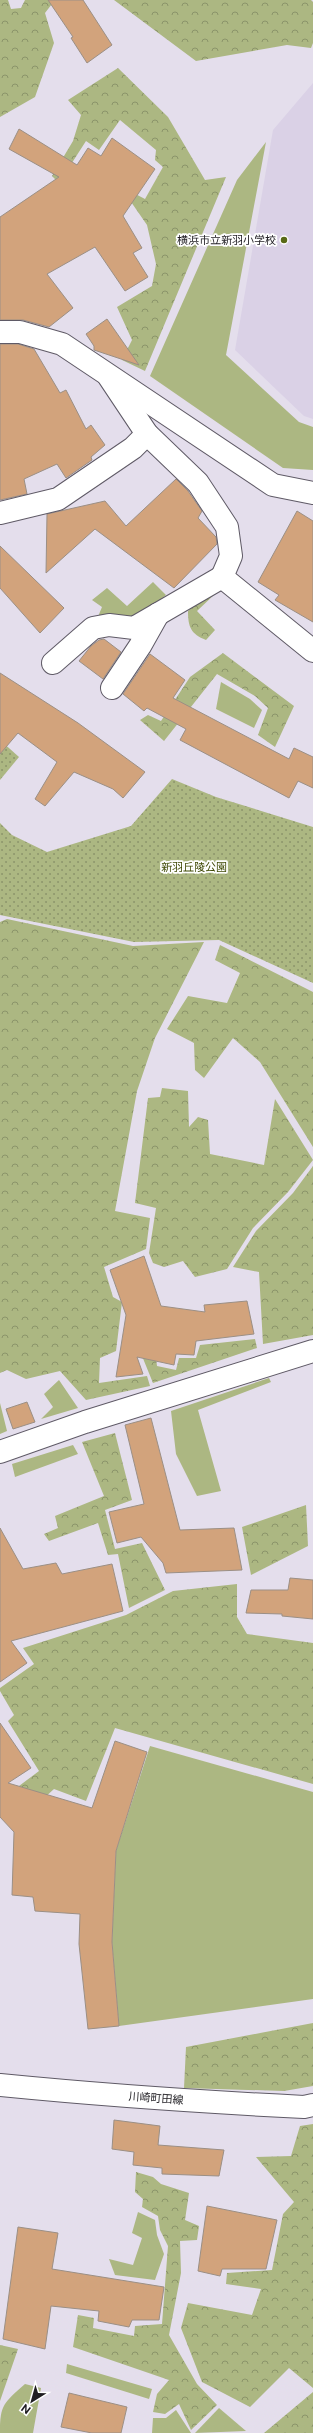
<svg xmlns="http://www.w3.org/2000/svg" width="313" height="2433" font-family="'Public Sans','Noto Sans JP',sans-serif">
  <defs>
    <pattern id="forest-crowns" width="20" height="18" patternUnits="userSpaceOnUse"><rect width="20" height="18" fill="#acb782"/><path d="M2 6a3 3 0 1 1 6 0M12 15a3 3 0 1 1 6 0" fill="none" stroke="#8b946a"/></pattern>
    <pattern id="park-dots" width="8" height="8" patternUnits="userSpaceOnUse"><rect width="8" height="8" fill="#acb782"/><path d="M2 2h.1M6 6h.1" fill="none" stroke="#8b946a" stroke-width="1.8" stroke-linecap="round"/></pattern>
  </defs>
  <rect width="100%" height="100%" fill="#e4deec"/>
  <path fill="#dad1e6" d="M313 83V419L304 416 235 350 273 130Z"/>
  <g fill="#acb782">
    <path d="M266 142 226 355 299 422 313 427V470L283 468 150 376 237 180Z"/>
    <path d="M153 582 166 595 133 622 97 619 102 607 92 600 107 588 127 606Z"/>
    <path d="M221 682 250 699 262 710 254 728 216 709Z"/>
    <path d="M269 1378 271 1382 198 1410 221 1491 197 1496 176 1454 171 1411Z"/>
    <path d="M59 1380 78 1408 41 1419 53 1407 44 1394Z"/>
    <path d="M0 1403 7 1431 0 1434Z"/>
    <path d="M73 1445 78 1454 15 1477 12 1464Z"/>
    <path d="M150 1746 313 1792V1999L119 2026 112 1942 116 1851Z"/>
    <path d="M138 2212 155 2220 157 2235 164 2254 155 2280 115 2275 109 2259 133 2265 142 2238 132 2233Z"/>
    <path d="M67 2364 152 2389 149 2399 66 2373Z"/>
    <path d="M25 2384 41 2388 33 2433H0C0 2404 4 2403 25 2384Z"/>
    <path d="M219 2408 246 2431 195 2433Z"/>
    <path d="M176 2410 191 2433H152L153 2418H166Z"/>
  </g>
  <g fill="url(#forest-crowns)">
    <path d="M0 0H8L11 9 21 8 25 0H55L45 13 54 43 35 97 0 117Z"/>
    <path d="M114 0H311L313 2V43L311 48 287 45 196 61Z"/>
    <path d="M118 68 168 117 205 180 226 177 145 371 122 360 132 340 117 307 152 286 156 264 147 225 120 186 145 199 163 167 155 160 156 150 120 120 99 150 86 141 59 183 52 176 73 141 81 115 68 100Z"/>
    <path d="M211 589 216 593 197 611 215 630 206 640C191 634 188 627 188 611Z"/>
    <path d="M223 653 294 706 275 747 258 735 268 708 255 696 217 674 164 741 140 720 148 715 161 721 190 677Z"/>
    <path d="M7 919 133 946 204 942 155 1038 137 1091 115 1211 150 1218 146 1249 104 1267 113 1297 122 1302 116 1351 100 1358 99 1383 147 1376 150 1386 86 1400 60 1371 26 1379 7 1370 0 1373V922Z"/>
    <path d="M220 945 313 992V1147L260 1062 233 1038 204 1078 195 1070 194 1043 167 1029 188 996 227 1003 240 973 215 960Z"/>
    <path d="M162 1088 188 1091 189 1127 198 1117 208 1120 210 1154 264 1165 275 1099 313 1160 288 1192 253 1228 227 1269 195 1277 183 1261 164 1267 153 1263 149 1253 156 1208 135 1203 148 1098 160 1097Z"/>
    <path d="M313 1166V1335L263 1344 259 1272 233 1267 256 1231 293 1193Z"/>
    <path d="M255 1339 257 1348 153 1383 142 1356 156 1358 157 1366 176 1370 179 1358H196L200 1345Z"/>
    <path d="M115 1433 132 1500 105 1510 115 1549 142 1543 165 1590 129 1608 118 1554 108 1555 98 1523 49 1541 44 1534 58 1528 55 1516 104 1496 82 1442Z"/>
    <path d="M306 1505 308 1546 251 1575 242 1527Z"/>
    <path d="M237 1584V1617L247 1634 313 1643V1784L115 1728 86 1801 54 1789 32 1809 19 1786 39 1771 8 1721 14 1715 0 1691V1688L34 1664 23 1648 126 1615 173 1591Z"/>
    <path d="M313 2023V2086L284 2091 184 2088 186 2047Z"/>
    <path d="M313 2124V2388L289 2368 250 2407 202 2382 181 2328 188 2303 252 2315 261 2289 226 2284 227 2273 272 2270 283 2214 294 2202 256 2157 291 2156 300 2126Z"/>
    <path d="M136 2172 153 2177 161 2184 189 2193 185 2220 199 2226 197 2240 180 2241 181 2273 169 2335 197 2384 217 2405 191 2430 179 2404 165 2414 153 2412 157 2394 169 2380 73 2347 78 2315 94 2318 93 2328 134 2336 135 2326 162 2324 168 2246 160 2230 158 2216 142 2207 143 2199 135 2192Z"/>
    <path d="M0 2345 18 2349 0 2401Z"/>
    <path d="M313 2392V2433H264Z"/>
  </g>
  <g fill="url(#park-dots)">
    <path d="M0 740 19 757 0 780Z"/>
    <path d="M172 779 216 797 313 827V983L219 940 134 942 0 915V823L12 835 47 852 131 826Z"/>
  </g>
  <g fill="#d2a37c" stroke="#9b8f85">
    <path d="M48 0H83L112 45 87 63 71 38 73 37Z"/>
    <path d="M19 129 77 165 88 148 101 156 112 138 155 169 123 216 142 248 133 253 148 277 125 291 95 247 47 274 73 308 49 327 23 320H0V217L59 177 9 149Z"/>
    <path d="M107 319 139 365 94 350V346L86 334Z"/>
    <path d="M0 344H18L34 349 60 393 66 390 86 429 91 425 105 445 91 457 92 460 66 478 57 464 24 479 27 494 0 500Z"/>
    <path d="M176 479 188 491 202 511 198 518 216 537 217 544 174 588 95 529 46 573 47 514 105 501 126 526Z"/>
    <path d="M297 511 313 521V622L275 600 279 595 258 582Z"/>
    <path d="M0 546 64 608 40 633 0 588Z"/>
    <path d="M104 639 121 652 103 679 79 661 91 646 99 640Z"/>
    <path d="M150 654 185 680 173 698 289 759 294 748 313 757V788L298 781 289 798 180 740 186 729 147 708 144 711 123 694Z"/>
    <path d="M0 673 78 723 145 772 123 798 113 789 74 772 45 806 35 799 57 762 18 733 0 754Z"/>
    <path d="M144 1256 161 1306 205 1312 204 1305 247 1301 254 1334 196 1341 194 1355 176 1354 174 1365 137 1357 143 1374 116 1377 126 1315 110 1270Z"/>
    <path d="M27 1402 35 1422 13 1429 6 1409Z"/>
    <path d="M151 1418 180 1530 234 1528 242 1570 166 1573 163 1563 141 1537 117 1543 109 1512 144 1504 125 1425Z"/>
    <path d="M0 1528 23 1569 56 1563 62 1574 112 1564 123 1611 11 1641 27 1663 0 1682Z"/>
    <path d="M290 1578 313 1580V1619L282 1616V1614L246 1613 251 1590H288Z"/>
    <path d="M0 1723 31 1768 8 1783 92 1808 115 1741 147 1752 116 1851 112 1942 119 2026 88 2029 79 1944 80 1914 35 1911 33 1897 12 1895 14 1832 0 1817Z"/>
    <path d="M114 2120 160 2126 158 2145 224 2150 219 2176 162 2174V2168L133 2165 134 2152 112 2149Z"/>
    <path d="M207 2206 277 2220 266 2269H222L220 2276 198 2271Z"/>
    <path d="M18 2227 58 2233 52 2269 164 2287 159 2320H132L129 2327 98 2321 99 2311 51 2306 45 2349 3 2339Z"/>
    <path d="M69 2393 127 2407 121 2433H92L61 2427Z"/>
  </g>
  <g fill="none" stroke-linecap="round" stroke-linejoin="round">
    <g stroke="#5f5a66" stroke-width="24">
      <g id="minor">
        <path d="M0 332H20L62 344 273 485 313 493"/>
        <path d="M109 377 147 434 198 483 227 527 231 556 222 577 313 651"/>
        <path d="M0 513 58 499 133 448 147 434"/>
        <path d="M53 663 93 628 109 625 134 628 222 577"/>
        <path d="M112 688 140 646 158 614"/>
        <path d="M0 1452 85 1422 313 1351"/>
      </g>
    </g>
    <g stroke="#5f5a66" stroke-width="24">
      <path id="secondary" d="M0 2085C101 2095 203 2102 304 2107L313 2105"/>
    </g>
    <use href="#minor" stroke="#fff" stroke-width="22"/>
    <use href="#secondary" stroke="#fff" stroke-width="22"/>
  </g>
  <circle fill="#586915" stroke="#fff" stroke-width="1.5" cx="284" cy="240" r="4"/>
  <g text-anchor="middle" stroke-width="3.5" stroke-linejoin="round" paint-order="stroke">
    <g font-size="11" fill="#1e1c21" stroke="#fff" text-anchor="end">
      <text x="276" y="244">横浜市立新羽小学校</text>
    </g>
    <g font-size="11" fill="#3f4905" stroke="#fff">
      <text x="194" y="871">新羽丘陵公園</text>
    </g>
    <g font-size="11" fill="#1e1c21" stroke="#fff">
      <text transform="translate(156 2098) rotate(4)" y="4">川崎町田線</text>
    </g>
  </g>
  <g transform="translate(32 2401) rotate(217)" stroke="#ffffff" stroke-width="3" paint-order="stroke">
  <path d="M0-3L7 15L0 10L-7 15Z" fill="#1e1c21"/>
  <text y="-6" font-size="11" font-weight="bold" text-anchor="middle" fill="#1e1c21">N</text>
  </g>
</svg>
